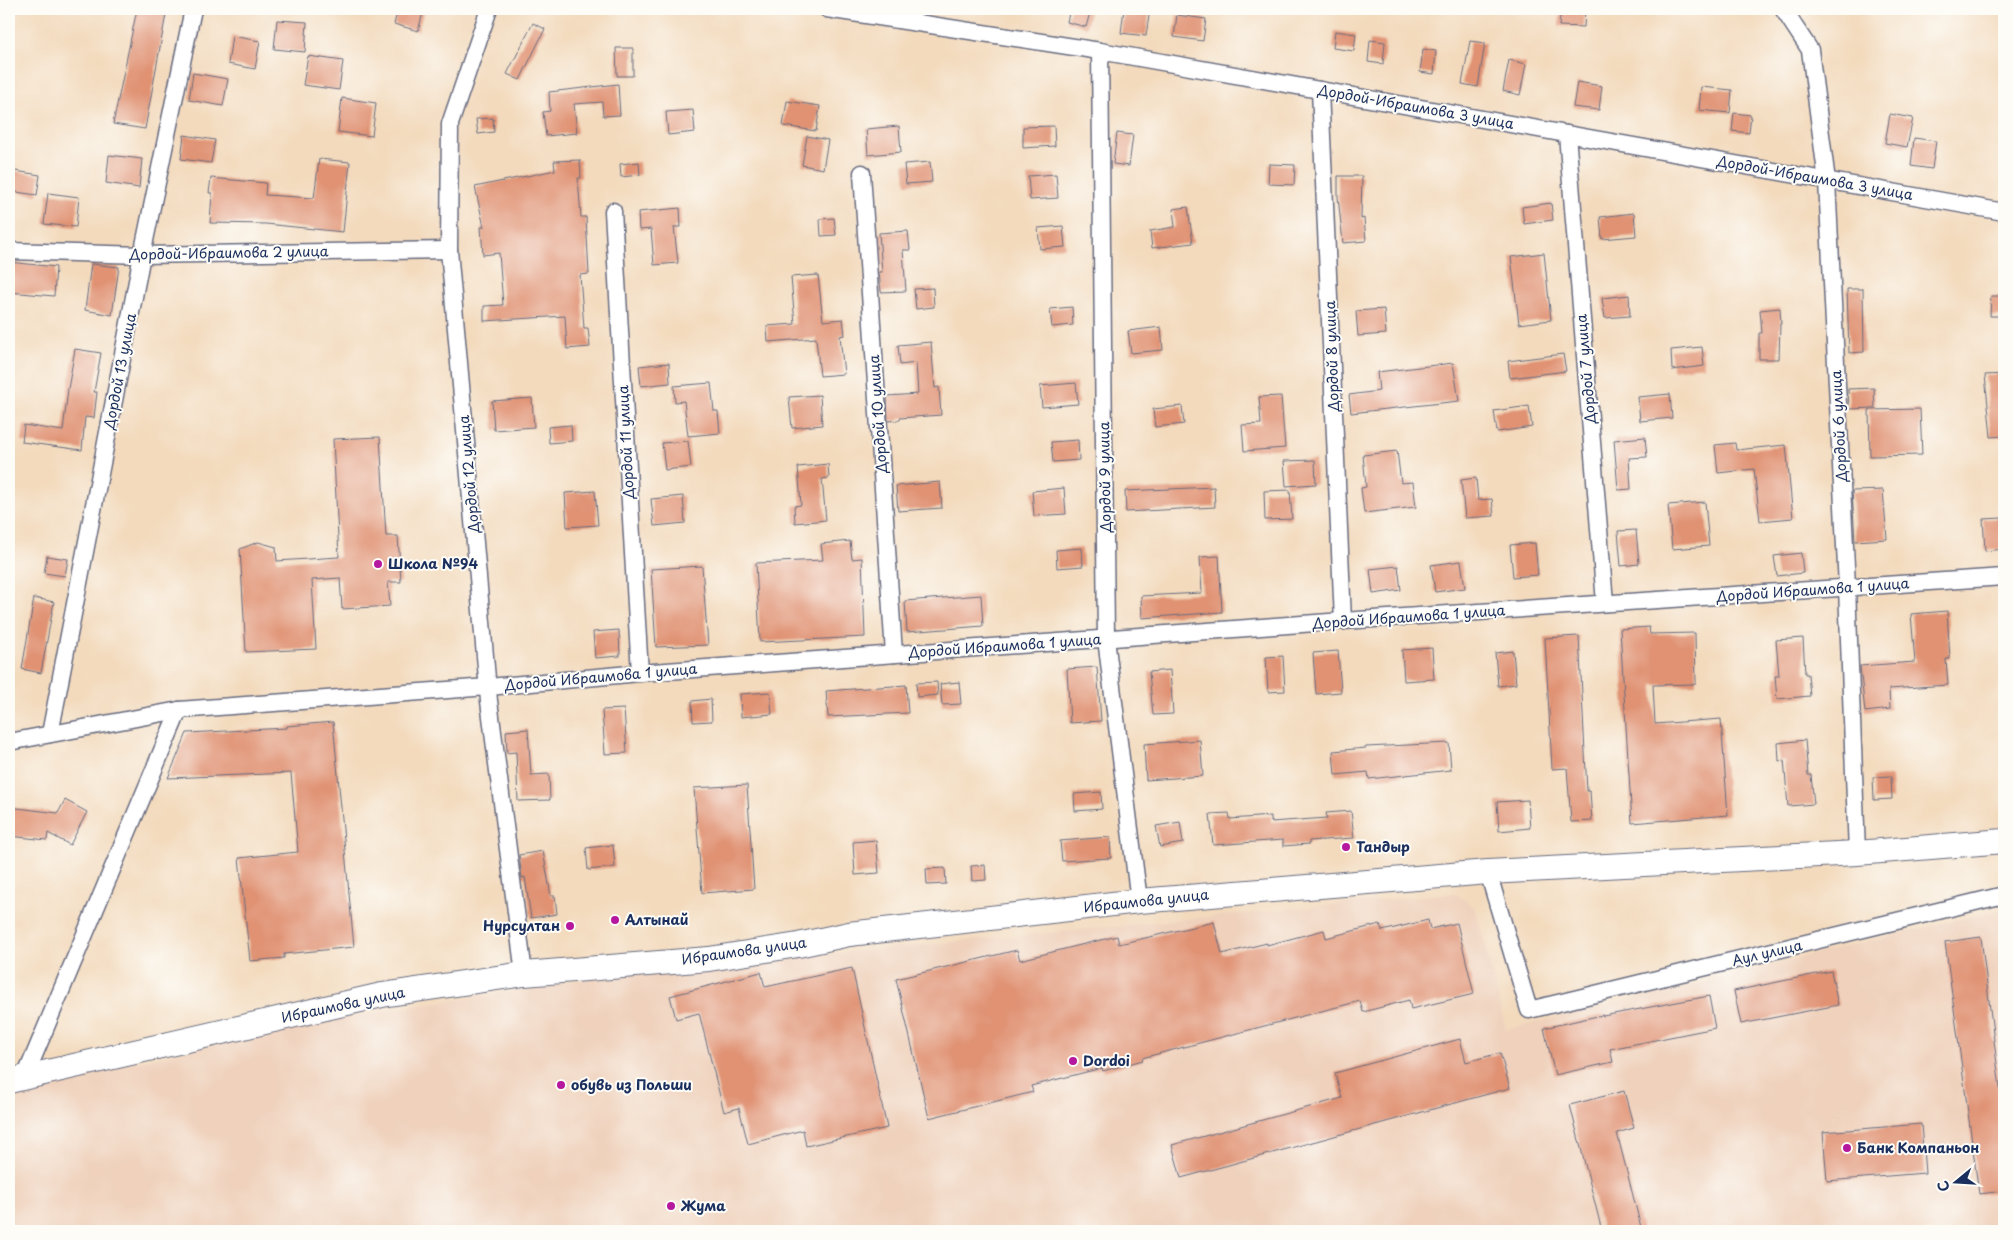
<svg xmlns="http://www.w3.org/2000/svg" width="2013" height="1240" font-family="'Playpen Sans',sans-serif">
  <rect width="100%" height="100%" fill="#fdfcf7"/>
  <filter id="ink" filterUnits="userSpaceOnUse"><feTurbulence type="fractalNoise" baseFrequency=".02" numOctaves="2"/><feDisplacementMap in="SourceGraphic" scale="10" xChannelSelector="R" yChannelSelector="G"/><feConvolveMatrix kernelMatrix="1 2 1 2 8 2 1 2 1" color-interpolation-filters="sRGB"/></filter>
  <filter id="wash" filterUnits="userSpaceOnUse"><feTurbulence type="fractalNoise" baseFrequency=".0096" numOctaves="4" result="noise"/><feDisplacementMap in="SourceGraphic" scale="20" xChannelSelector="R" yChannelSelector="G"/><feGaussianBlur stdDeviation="1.12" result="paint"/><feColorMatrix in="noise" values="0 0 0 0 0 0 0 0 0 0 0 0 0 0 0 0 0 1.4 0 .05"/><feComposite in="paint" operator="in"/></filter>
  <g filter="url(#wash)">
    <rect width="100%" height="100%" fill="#f3dabd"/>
    <path fill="#efd1bc" d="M1455 893 1476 909 1506 1030 2004 908V1231H9V1092L295 1025 605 976Z"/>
    <g id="blocks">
      <g fill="#e09273">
        <path d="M137 9H167L145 129 113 124Z"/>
        <path d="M398 9H424L418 31 394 24Z"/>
        <path d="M1070 9H1091L1086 27 1067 22Z"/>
        <path d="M1124 9H1150L1146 36 1121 33Z"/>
        <path d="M1561 9H1585L1584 27 1559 26Z"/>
        <path d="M1177 15 1206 19 1203 41 1174 37Z"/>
        <path d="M277 20 307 22 305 52 274 49Z"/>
        <path d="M533 23 545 29 520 80 507 74Z"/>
        <path d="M1335 31 1356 34 1354 51 1333 48Z"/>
        <path d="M232 36 260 41 255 69 228 64Z"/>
        <path d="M1370 40 1385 42 1383 64 1368 62Z"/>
        <path d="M1470 41 1485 43 1478 87 1462 84Z"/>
        <path d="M616 48H633V76H617Z"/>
        <path d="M1423 49 1436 51 1434 74 1420 72Z"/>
        <path d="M308 56 343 61 339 90 303 85Z"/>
        <path d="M1509 60 1526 64 1520 95 1503 91Z"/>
        <path d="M193 73 228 79 223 106 189 100Z"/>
        <path d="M1577 82 1602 86 1599 110 1573 107Z"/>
        <path d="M618 84 620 115 603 116 602 102 574 104 577 133 546 136 543 112 550 111 549 92Z"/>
        <path d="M1701 87 1732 90 1730 113 1699 110Z"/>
        <path d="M342 98 376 103 372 136 338 132Z"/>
        <path d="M787 101 820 106 816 131 783 126Z"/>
        <path d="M693 110 695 132 668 135 666 112Z"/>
        <path d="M1734 113 1751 115 1749 133 1732 131Z"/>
        <path d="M1890 114 1913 118 1907 147 1885 143Z"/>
        <path d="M493 118 494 132 478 134 476 119Z"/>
        <path d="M899 126 901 152 868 155 866 129Z"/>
        <path d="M1054 126 1055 146 1023 148V127Z"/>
        <path d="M1117 133 1133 135 1129 166 1113 164Z"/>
        <path d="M184 135 215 140 211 163 181 159Z"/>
        <path d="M807 136 828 140 823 169 802 165Z"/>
        <path d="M1914 138 1936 141 1932 169 1911 166Z"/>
        <path d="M109 155 142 159 139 188 106 183Z"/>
        <path d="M319 159 350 162 343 232 266 224 210 223 212 193H209L211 178 266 183 265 195 314 198Z"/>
        <path d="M580 160 581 178H578L581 217H586L589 274 580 275 584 328H588L590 347 567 349 565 316 484 321V306L503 305 499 253 483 255 481 227H484L475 187 555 170 554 161Z"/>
        <path d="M639 162 640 175 621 177 620 164Z"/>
        <path d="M930 162 932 182 906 184 904 164Z"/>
        <path d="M1269 164 1295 165 1294 185 1268 184Z"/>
        <path d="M9 170 40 175 37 195 9 191Z"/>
        <path d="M1056 174 1058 198 1030 200 1028 176Z"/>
        <path d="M1338 176H1362L1361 219 1364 218 1366 241 1343 243 1338 197Z"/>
        <path d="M48 193 79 197 76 227 44 224Z"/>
        <path d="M1551 203 1553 220 1524 224 1522 207Z"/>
        <path d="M1188 207 1193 243 1152 248 1150 231 1175 227 1173 209Z"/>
        <path d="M680 208 681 227H674L678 263 654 265 651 229 639 230 638 212Z"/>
        <path d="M1634 213 1636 236 1602 239 1600 217Z"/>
        <path d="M834 218 836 235 821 236 820 219Z"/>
        <path d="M1063 226 1065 247 1040 249 1038 228Z"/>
        <path d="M908 231 910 250H903L906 291 881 292 879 272H882L879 233Z"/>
        <path d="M1544 253 1551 320 1519 324 1511 257Z"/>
        <path d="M9 262 56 267 54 296 9 292Z"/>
        <path d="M91 264 119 267 112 315 85 310Z"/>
        <path d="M818 275 823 321 843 319 845 335 840 336 844 374 820 376 816 338 768 342 767 326 795 324 791 277Z"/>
        <path d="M933 288 934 307 916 309 914 289Z"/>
        <path d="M1847 289H1863L1864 352 1849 353Z"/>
        <path d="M1629 295 1630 316 1605 318 1602 298Z"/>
        <path d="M1991 296H2004V316H1990Z"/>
        <path d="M1072 307 1073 325 1052 327 1050 309Z"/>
        <path d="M1780 308 1781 324H1780L1779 359H1759V333H1762L1760 310Z"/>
        <path d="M1384 309 1386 334 1358 336 1356 311Z"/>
        <path d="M1161 327 1163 350 1131 353 1128 331Z"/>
        <path d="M931 342 935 388 939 387 941 415 900 418V420L888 421 887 396 918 394 916 363 900 365 898 345Z"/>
        <path d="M1702 347 1704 366 1672 370 1671 350Z"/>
        <path d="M75 349 101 353 94 392H97L94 418 85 417 82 450 22 442 24 425 63 431 68 389Z"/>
        <path d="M1563 354 1566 371 1510 378 1508 361Z"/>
        <path d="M669 363 670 383 641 386 639 366Z"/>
        <path d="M1453 363 1459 401 1351 413 1349 395 1379 391 1377 372Z"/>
        <path d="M2004 374V436L1991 437 1985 375Z"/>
        <path d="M711 383 714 411H718L720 433 688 436 684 401 675 402 674 386Z"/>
        <path d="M1076 383 1078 404 1042 407 1040 386Z"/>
        <path d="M1874 388 1875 408 1849 409 1848 389Z"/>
        <path d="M1670 394 1672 418 1640 421 1638 397Z"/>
        <path d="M820 395 822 425 792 428 789 397Z"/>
        <path d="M1281 396 1285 448 1244 451 1242 425 1261 424 1259 397Z"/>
        <path d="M532 398 534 427 494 430 492 401Z"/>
        <path d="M1182 406 1184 424 1155 427 1153 409Z"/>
        <path d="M1529 406 1532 427 1497 432 1494 411Z"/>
        <path d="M1920 409 1922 455 1870 456 1869 410Z"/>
        <path d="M571 425 572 441 549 443 548 427Z"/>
        <path d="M380 437 386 536H398L401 582H388L390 606 342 609 340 578 312 580 316 649 246 652 240 549 258 542 276 547 277 561 339 557 333 439Z"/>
        <path d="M1645 437 1647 457 1629 458 1631 489 1618 490 1614 440Z"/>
        <path d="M1078 440 1079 460 1053 462 1051 442Z"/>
        <path d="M688 441 691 467 665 470 662 443Z"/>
        <path d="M1735 443 1736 450 1786 445 1793 518 1760 521 1754 469 1718 473 1715 445Z"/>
        <path d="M1397 451 1401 483 1413 482 1416 507 1364 513 1361 488 1366 487 1363 455Z"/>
        <path d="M1315 460 1316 484 1286 486 1284 461Z"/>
        <path d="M828 464 829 478 822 479 826 520 795 523 794 506 801 505 798 467Z"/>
        <path d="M1476 478 1478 500 1492 499 1494 516 1465 518 1461 480Z"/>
        <path d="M940 482 942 508 898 511 896 486Z"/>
        <path d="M1214 487 1215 507 1126 512 1125 491Z"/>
        <path d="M1064 488 1066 514 1034 516 1032 491Z"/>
        <path d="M1290 490 1292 519 1265 520 1264 491Z"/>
        <path d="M1883 490 1887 539 1855 541 1852 491Z"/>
        <path d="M595 491 598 525 567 527 565 493Z"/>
        <path d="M683 496 685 523 654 526 651 499Z"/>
        <path d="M1705 502 1709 546 1672 549 1668 505Z"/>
        <path d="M2002 518 2004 549 1985 551 1983 519Z"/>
        <path d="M1636 530 1639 564 1621 566 1618 531Z"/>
        <path d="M850 541 852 559 862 558 865 637 760 642 756 563 823 560 821 544Z"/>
        <path d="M1535 543 1538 575 1513 577 1510 545Z"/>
        <path d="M1082 548 1083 566 1057 568 1056 550Z"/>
        <path d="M1801 553 1803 573 1777 576 1774 556Z"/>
        <path d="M47 556 68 559 65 576 44 573Z"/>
        <path d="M1219 556 1222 612 1142 618 1141 596 1202 593 1200 557Z"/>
        <path d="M1461 561 1465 588 1435 592 1431 565Z"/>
        <path d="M702 566 708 645 656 647 651 569Z"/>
        <path d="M1398 566 1401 590 1373 594 1370 569Z"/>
        <path d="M981 595 983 626 907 632 905 601Z"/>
        <path d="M34 598 54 602 41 673 22 669Z"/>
        <path d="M1947 611 1950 659H1946L1948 685 1889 689 1890 709 1865 712 1860 666 1915 662 1911 614Z"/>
        <path d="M1649 627 1650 634 1695 633 1696 684 1653 685 1655 724 1721 719 1728 815 1632 823 1620 629Z"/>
        <path d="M619 630 620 656 595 658 593 632Z"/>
        <path d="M1579 636 1587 791H1590L1592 821 1571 822 1567 768 1552 769 1545 638Z"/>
        <path d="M1803 638 1805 674H1808L1810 696 1777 699 1775 676H1779L1776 640Z"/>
        <path d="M1432 648 1434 679 1404 681 1402 650Z"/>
        <path d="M1338 651 1341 692 1316 694 1313 653Z"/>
        <path d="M1513 651 1516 684 1498 686 1495 653Z"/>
        <path d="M1283 656 1285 691 1268 692 1266 657Z"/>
        <path d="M1097 667 1101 721 1070 723 1067 669Z"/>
        <path d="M1170 670 1173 714 1153 715 1149 672Z"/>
        <path d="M937 682 938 695 917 697 916 683Z"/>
        <path d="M959 682 961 704 942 705 940 684Z"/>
        <path d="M906 685 908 713 828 717 826 691Z"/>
        <path d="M770 692 772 714 741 717 740 694Z"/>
        <path d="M711 699 712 721 693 722 692 701Z"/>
        <path d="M624 709 627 753 605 754 602 710Z"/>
        <path d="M333 722 354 947 284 954V958L250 961 239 858 298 852 291 773 168 778 187 733 287 728V726Z"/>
        <path d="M528 729 531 775 549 774 550 800 518 801 516 752 507 753 506 731Z"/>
        <path d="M1200 740 1203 776 1146 780 1144 744Z"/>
        <path d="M1805 740 1808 775H1811L1814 804 1788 806 1784 760 1779 761 1778 743Z"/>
        <path d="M1449 743 1451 770 1369 779 1368 772 1335 775 1333 751 1366 748V747Z"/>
        <path d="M1891 776 1892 799 1874 800 1873 777Z"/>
        <path d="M747 785 754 889 702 893 694 788Z"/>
        <path d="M1101 792 1102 809 1075 811 1074 794Z"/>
        <path d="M65 800 87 812 70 845 48 833 47 840 9 836V807L58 813Z"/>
        <path d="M1528 800 1530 828 1499 831 1497 802Z"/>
        <path d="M1351 811 1354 838 1309 841V844L1283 846V840L1213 845 1210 814 1229 813 1230 819 1271 816V822L1327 818 1326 813Z"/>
        <path d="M1180 822 1183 843 1160 847 1156 826Z"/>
        <path d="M1110 837 1111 858 1062 861 1060 841Z"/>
        <path d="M876 840 879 873 855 875 853 842Z"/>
        <path d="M613 845 615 867 588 870 586 848Z"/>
        <path d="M543 851 551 896H555L557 914 531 918 525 877 522 878 519 855Z"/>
        <path d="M985 865 986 880 972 881 971 866Z"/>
        <path d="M945 868 946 884 927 885 926 869Z"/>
        <path d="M1428 920 1430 929 1457 923 1474 994 1411 1009 1409 1000 1363 1012 1360 1001 1142 1058 1143 1060 1103 1071 1102 1068 1031 1086 1033 1092 929 1118 896 979 1017 950 1020 960 1117 936 1119 944 1214 922 1222 954 1267 943V945L1324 930 1326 938 1380 924 1382 931Z"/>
        <path d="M1981 937 2004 1120V1191L1979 1194 1945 942Z"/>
        <path d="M852 968 887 1128 806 1146 803 1130 748 1144 739 1108 724 1112 699 1013 676 1019 670 996 761 972 765 987Z"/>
        <path d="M1831 971 1838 1005 1741 1024 1734 991Z"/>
        <path d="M1709 996 1715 1028 1610 1049 1613 1062 1555 1075 1544 1028 1602 1015 1603 1016Z"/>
        <path d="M1460 1039 1466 1062 1500 1053 1510 1088 1181 1178 1172 1145 1342 1098 1335 1073Z"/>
        <path d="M1624 1091 1634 1128 1617 1133 1642 1231H1602L1570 1105Z"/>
        <path d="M1921 1124 1925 1173 1827 1181 1823 1132Z"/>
      </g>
    </g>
  </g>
  <g filter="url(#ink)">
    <use href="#blocks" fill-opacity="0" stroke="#676b7f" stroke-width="1"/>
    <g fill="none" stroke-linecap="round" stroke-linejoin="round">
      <g stroke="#676b7f" stroke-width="19">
        <g id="street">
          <path d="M489 9 450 124 449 250 489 701 524 974"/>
          <path d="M827 9 1100 51 2004 212"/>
          <path d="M1783 9 1810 50 1827 181 1847 587 1857 853"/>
          <path d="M1100 51 1106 639 1139 901"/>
          <path d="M1320 90 1343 621"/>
          <path d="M1567 134 1605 603"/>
          <path d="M862 173 894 654"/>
          <path d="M613 211 640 673"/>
          <path d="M9 251 142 255 449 250"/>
          <path d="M50 734 142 255 193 9"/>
          <path d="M9 742 179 710 488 687 640 673 1343 621 2004 577"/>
          <path d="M1488 872 1529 1010 2004 895"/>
          <path d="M25 1077 179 710"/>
        </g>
      </g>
      <g stroke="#676b7f" stroke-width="26">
        <path id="secondary" d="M9 1081 382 995 524 974 709 959 798 945 849 934 1139 901 1488 872 1857 853 2004 841"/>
      </g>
      <use href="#street" stroke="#fff" stroke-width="16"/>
      <use href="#secondary" stroke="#fff" stroke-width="24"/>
    </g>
  </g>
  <g fill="#b5179e" stroke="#fdfcf7" stroke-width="2">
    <circle cx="378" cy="564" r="5"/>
    <circle cx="1346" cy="847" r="5"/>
    <circle cx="615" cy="920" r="5"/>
    <circle cx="570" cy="926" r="5"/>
    <circle cx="1073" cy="1061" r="5"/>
    <circle cx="561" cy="1085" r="5"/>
    <circle cx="1847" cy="1148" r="5"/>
    <circle cx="671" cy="1206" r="5"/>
  </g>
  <g text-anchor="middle" stroke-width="4" stroke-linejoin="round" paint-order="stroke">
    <g font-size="14" fill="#1b2f5e" stroke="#fdfcf7">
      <text transform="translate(1416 107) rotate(10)" y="5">Дордой-Ибраимова 3 улица</text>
      <text transform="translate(1815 178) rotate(10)" y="5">Дордой-Ибраимова 3 улица</text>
      <text transform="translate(229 253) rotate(-1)" y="5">Дордой-Ибраимова 2 улица</text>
      <text transform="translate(1332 356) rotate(-92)" y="5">Дордой 8 улица</text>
      <text transform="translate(1586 369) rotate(-95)" y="5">Дордой 7 улица</text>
      <text transform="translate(120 371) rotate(-79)" y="5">Дордой 13 улица</text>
      <text transform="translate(878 414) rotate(-94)" y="5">Дордой 10 улица</text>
      <text transform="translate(1839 426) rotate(-93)" y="5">Дордой 6 улица</text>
      <text transform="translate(626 442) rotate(-93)" y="5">Дордой 11 улица</text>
      <text transform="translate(469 474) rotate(-95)" y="5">Дордой 12 улица</text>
      <text transform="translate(1105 477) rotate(-91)" y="5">Дордой 9 улица</text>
      <text transform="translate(1813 590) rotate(-4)" y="5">Дордой Ибраимова 1 улица</text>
      <text transform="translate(1409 617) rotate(-4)" y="5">Дордой Ибраимова 1 улица</text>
      <text transform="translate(1005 646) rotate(-4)" y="5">Дордой Ибраимова 1 улица</text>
      <text transform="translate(601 677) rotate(-5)" y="5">Дордой Ибраимова 1 улица</text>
      <text transform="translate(1146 901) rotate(-6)" y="5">Ибраимова улица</text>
      <text transform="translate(744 951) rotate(-8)" y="5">Ибраимова улица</text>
      <text transform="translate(1767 953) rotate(-13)" y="5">Аул улица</text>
      <text transform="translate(343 1005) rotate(-12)" y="5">Ибраимова улица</text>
    </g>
    <g font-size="14" font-weight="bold" fill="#1b2f5e" stroke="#fdfcf7" text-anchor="start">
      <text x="388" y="569">Школа №94</text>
      <text x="1356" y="852">Тандыр</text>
      <text x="625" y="925">Алтынай</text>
      <text x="560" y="931" text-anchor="end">Нурсултан</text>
      <text x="1083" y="1066">Dordoi</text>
      <text x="571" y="1090">обувь из Польши</text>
      <text x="1857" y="1153">Банк Компаньон</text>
      <text x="681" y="1211">Жума</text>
    </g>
  </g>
  <rect width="2013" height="1240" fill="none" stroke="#fdfcf7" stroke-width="30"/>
  <g transform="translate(1956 1182) rotate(252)" stroke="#fdfcf7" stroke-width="4" paint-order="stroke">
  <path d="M0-4L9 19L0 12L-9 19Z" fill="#1b2f5e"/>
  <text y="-8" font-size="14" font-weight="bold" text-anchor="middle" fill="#1b2f5e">С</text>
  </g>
</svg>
